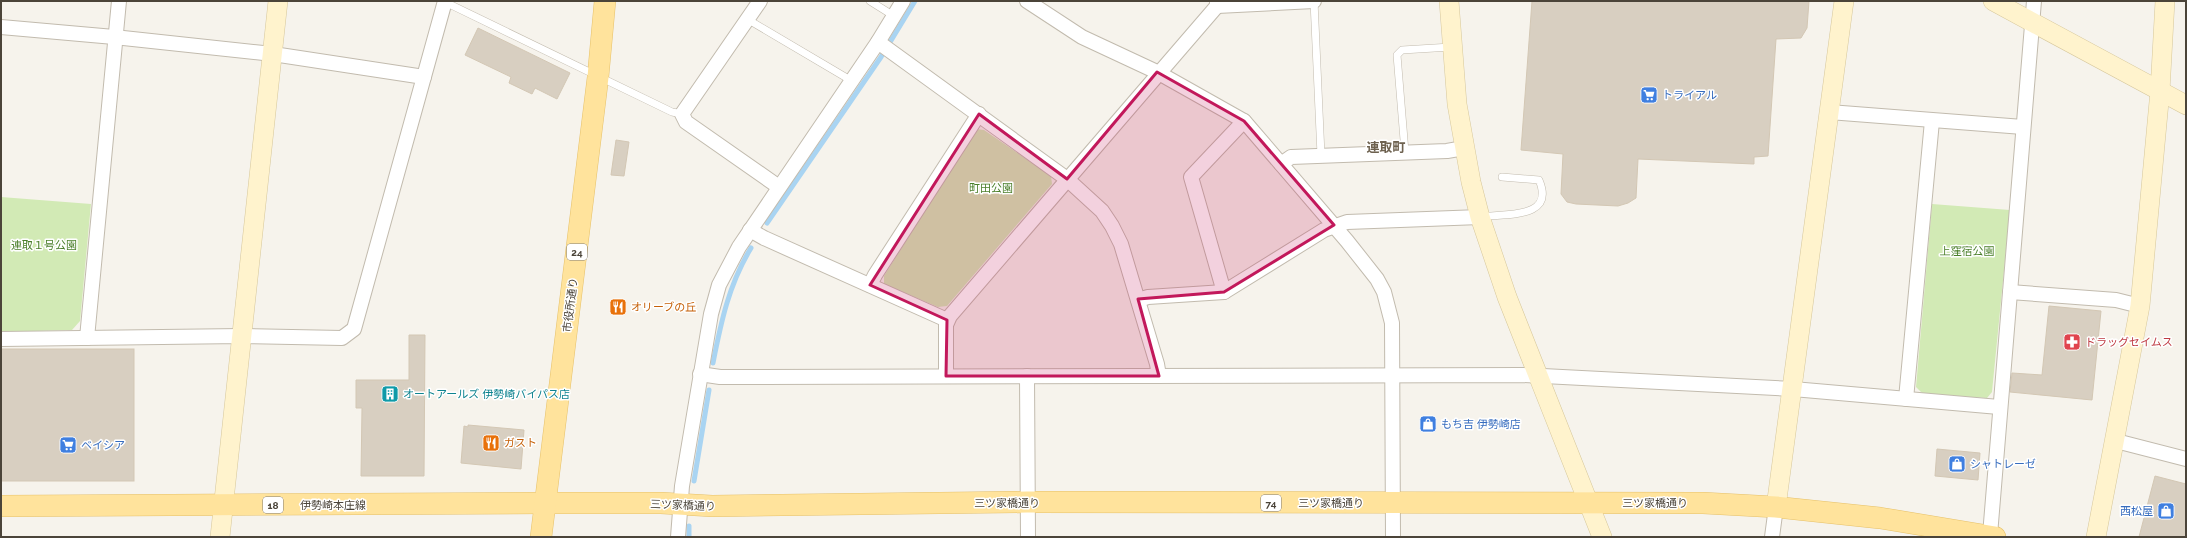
<svg xmlns="http://www.w3.org/2000/svg" width="2187" height="538" font-family="Raleway,'Noto Sans JP',sans-serif">
  <rect width="100%" height="100%" fill="#f6f3ec"/>
  <g fill="#d2eab5">
    <path d="M976 129 984 130 1051 176 1052 184 947 306 938 307 884 284V276Z"/>
    <path d="M1 197 91 204 80 321 72 330 1 332Z"/>
    <path d="M1932 204 2010 210 1992 392 1987 398 1923 394 1916 387Z"/>
  </g>
  <g fill="none" stroke-linecap="round" stroke-linejoin="round">
    <g stroke="#a9d4f2" stroke-width="5">
      <path d="M767 223 881 57 915 1"/>
      <path d="M713 363C721 322 729 284 751 248"/>
      <path d="M694 481 709 390"/>
      <path d="M689 526V537"/>
    </g>
  </g>
  <g fill="#d8cfc1" stroke="#d3c7b4">
    <path d="M1532 1H1809L1807 28 1801 38 1776 39 1768 156 1754 157V164L1638 159 1636 198 1628 203 1618 206 1576 204 1567 202 1561 194 1563 154 1521 150Z"/>
    <path d="M478 28 570 73 557 99 535 88 532 94 509 83 511 77 465 55Z"/>
    <path d="M616 140 629 142 624 176 611 175Z"/>
    <path d="M2049 306 2101 311 2092 400 2010 392 2012 373 2042 375Z"/>
    <path d="M409 335H425L424 476H361L362 408H356V380H409Z"/>
    <rect x="1" y="349" width="133" height="132"/>
    <path d="M468 425 524 430 521 469 461 463 464 426 468 427Z"/>
    <path d="M1937 449 1980 453 1978 480 1935 476Z"/>
    <path d="M2155 476 2186 484V537H2139Z"/>
  </g>
  <g fill="none" stroke-linecap="round" stroke-linejoin="round">
    <g stroke="#c2bbae" stroke-width="8">
      <g id="lane">
        <path d="M870 1 894 16"/>
        <path d="M1314 1 1321 155"/>
        <path d="M445 2 672 112 682 114"/>
        <path d="M747 19 852 81"/>
        <path d="M1405 152 1397 55 1402 50 1451 47"/>
        <path d="M1480 217C1504 213 1556 220 1539 180L1502 177"/>
      </g>
    </g>
    <g stroke="#c2bbae" stroke-width="16">
      <g id="street">
        <path d="M760 1 682 114 686 122 779 187"/>
        <path d="M1027 1 1082 37 1157 72 1244 121 1347 241 1377 279 1384 292 1392 323 1393 537"/>
        <path d="M1217 6 1314 1"/>
        <path d="M1 27 114 37 273 54 424 77"/>
        <path d="M878 42 1067 179 1102 211 1112 226 1121 244 1157 364 1159 376"/>
        <path d="M1829 112 2023 127"/>
        <path d="M1281 164 1291 157 1447 151 1464 148"/>
        <path d="M750 230 764 238 947 320"/>
        <path d="M870 285 875 275 979 114"/>
        <path d="M1224 292 1191 177 1244 121"/>
        <path d="M2010 292 2116 300 2140 306"/>
        <path d="M1138 300 1148 297 1224 292 1324 230 1347 222 1480 217"/>
        <path d="M87 338 119 1"/>
        <path d="M1 339 242 336 342 338 354 329 445 1"/>
        <path d="M700 374 720 377 1523 375 1793 389 1999 407"/>
        <path d="M946 376V325L950 316 1217 6V1"/>
        <path d="M1027 376 1028 537"/>
        <path d="M1906 399 1932 121"/>
        <path d="M2116 441 2186 459"/>
        <path d="M1990 535 2034 1"/>
        <path d="M678 537 682 486 711 314 719 285 739 247 878 42 903 1"/>
        <path d="M1772 537 1776 507"/>
      </g>
    </g>
    <g stroke="#d6c79b" stroke-width="20">
      <g id="secondary">
        <path d="M1449 1 1457 104 1471 182 1480 217 1507 297 1602 537"/>
        <path d="M1993 1 2186 105"/>
        <path d="M1776 507 1844 1"/>
        <path d="M220 537 278 1"/>
        <path d="M2096 537 2140 306 2160 91 2165 1"/>
      </g>
    </g>
    <g stroke="#e6c16a" stroke-width="22">
      <g id="primary">
        <path d="M1 506 546 503H661L712 506 1027 502 1703 503 1776 507 1880 518 1995 537"/>
        <path d="M541 537 598 77 605 1"/>
      </g>
    </g>
    <use href="#lane" stroke="#fff" stroke-width="7"/>
    <use href="#street" stroke="#fff" stroke-width="14"/>
    <use href="#secondary" stroke="#fff3cd" stroke-width="19"/>
    <use href="#primary" stroke="#ffe39c" stroke-width="21"/>
  </g>
  <path fill="#c2185b" fill-opacity="0.2" stroke="#c2185b" stroke-width="3" stroke-linejoin="round" d="M1157 72 1244 121 1334 225 1224 292 1138 299 1159 376H946L947 320 870 285 979 114 1067 179Z"/>
  <defs>
    <g id="supermarket-square" transform="scale(0.9)"><rect x="-9" y="-9" width="18" height="18" rx="4" fill="#3f7fe0" stroke="#fff"/><path d="M-6-5.5h2.5l.6 2H6L4.5 2H-2.5L-4.4-4H-6ZM-1.5 3.2a1.3 1.3 0 1 0 .1 0ZM3 3.2a1.3 1.3 0 1 0 .1 0Z" fill="#fff"/></g>
    <g id="restaurant-square" transform="scale(0.9)"><rect x="-9" y="-9" width="18" height="18" rx="4" fill="#e8710a" stroke="#fff"/><path d="M-5-6h1v4h1v-4h1v4h1v-4h1v5L-1.5 .5V6h-2V.5L-5-1ZM5-6V6H3V1.5H1.5Q1.5-4 5-6Z" fill="#fff"/></g>
    <g id="pharmacy-square" transform="scale(0.9)"><rect x="-9" y="-9" width="18" height="18" rx="4" fill="#e0444e" stroke="#fff"/><path d="M-2-6h4v4h4v4h-4v4h-4v-4h-4v-4h4Z" fill="#fff"/></g>
    <g id="building-square" transform="scale(0.9)"><rect x="-9" y="-9" width="18" height="18" rx="4" fill="#0f9aa8" stroke="#fff"/><path d="M-4-6H4V6H1V3H-1V6H-4ZM-2.5-4.3h1.7v1.8h-1.7ZM.8-4.3h1.7v1.8H.8ZM-2.5-1h1.7V.8h-1.7ZM.8-1h1.7V.8H.8Z" fill="#fff"/></g>
    <g id="shop-square" transform="scale(0.9)"><rect x="-9" y="-9" width="18" height="18" rx="4" fill="#3f7fe0" stroke="#fff"/><path d="M-5-2.5h2.3a2.7 3.5 0 0 1 5.4 0H5L5.5 6h-11ZM-1.5-2.5h3a1.5 2.3 0 0 0-3 0Z" fill="#fff"/></g>
  </defs>
  <g fill-rule="evenodd">
    <use href="#supermarket-square" x="1649" y="95"/>
    <use href="#restaurant-square" x="618" y="307"/>
    <use href="#pharmacy-square" x="2072" y="342"/>
    <use href="#building-square" x="390" y="394"/>
    <use href="#shop-square" x="1428" y="424"/>
    <use href="#restaurant-square" x="491" y="443"/>
    <use href="#supermarket-square" x="68" y="445"/>
    <use href="#shop-square" x="1957" y="464"/>
    <use href="#shop-square" x="2166" y="511"/>
  </g>
  <g text-anchor="middle" stroke-width="3" stroke-linejoin="round" paint-order="stroke">
    <g fill="#fff" stroke="#817c74" stroke-width="1">
      <rect x="567" y="244" width="20" height="16" rx="3"/>
      <rect x="1261" y="495" width="20" height="16" rx="3"/>
      <rect x="263" y="497" width="20" height="16" rx="3"/>
    </g>
    <g font-size="10" font-weight="bold" fill="#4b4439">
      <text x="577" y="256">24</text>
      <text x="1271" y="507">74</text>
      <text x="273" y="509">18</text>
    </g>
    <g font-size="11" fill="#366cbe" stroke="#fff" text-anchor="start">
      <text x="1662" y="99">トライアル</text>
      <text x="1441" y="428">もち吉 伊勢崎店</text>
      <text x="81" y="449">ベイシア</text>
      <text x="1970" y="468">シャトレーゼ</text>
      <text x="2153" y="515" text-anchor="end">西松屋</text>
    </g>
    <g font-size="11" fill="#4a7f2a" stroke="#fff">
      <text x="991" y="192">町田公園</text>
      <text x="44" y="249">連取１号公園</text>
      <text x="1967" y="255">上窪宿公園</text>
    </g>
    <g font-size="11" fill="#4b4439" stroke="#fff">
      <text transform="translate(570 305) rotate(-83)" y="4">市役所通り</text>
      <text x="1007" y="507">三ツ家橋通り</text>
      <text x="1331" y="507">三ツ家橋通り</text>
      <text x="1655" y="507">三ツ家橋通り</text>
      <text x="333" y="509">伊勢崎本庄線</text>
      <text transform="translate(683 505) rotate(2)" y="4">三ツ家橋通り</text>
    </g>
    <g font-size="11" fill="#c56008" stroke="#fff" text-anchor="start">
      <text x="631" y="311">オリーブの丘</text>
      <text x="504" y="447">ガスト</text>
    </g>
    <g font-size="11" fill="#be3a42" stroke="#fff" text-anchor="start">
      <text x="2085" y="346">ドラッグセイムス</text>
    </g>
    <g font-size="11" fill="#0d838f" stroke="#fff" text-anchor="start">
      <text x="403" y="398">オートアールズ 伊勢崎バイパス店</text>
    </g>
    <g font-size="13" font-weight="bold" fill="#6e6250" stroke="#fff">
      <text x="1386" y="152">連取町</text>
    </g>
  </g>
  <rect width="2187" height="538" fill="none" stroke="#4b4439" stroke-width="4"/>
</svg>
